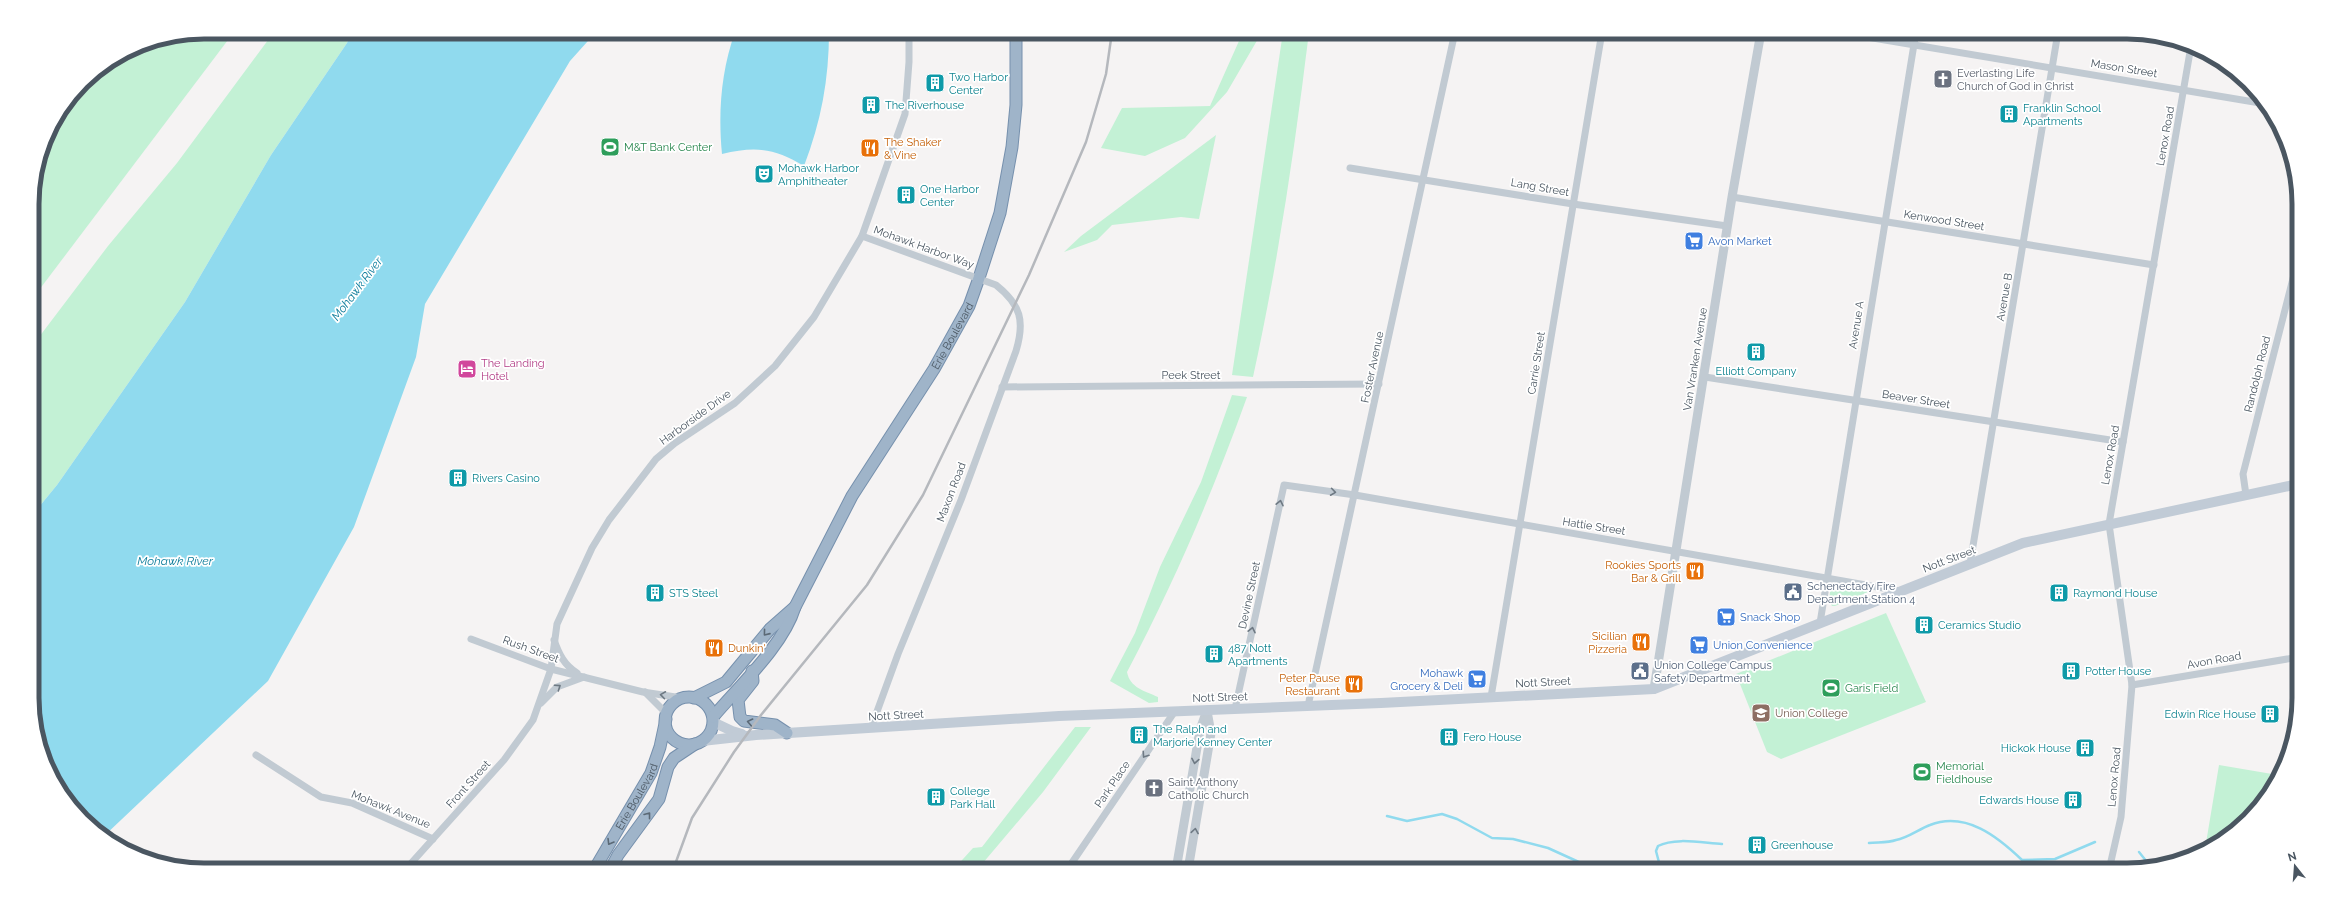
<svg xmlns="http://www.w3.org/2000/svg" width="2331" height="902" font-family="Raleway,sans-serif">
  <rect width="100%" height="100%" fill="#f5f3f3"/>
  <g fill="#c3f1d5">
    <path d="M204 32H234L33 298 32 192 50 128 90 75 138 45Z"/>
    <path d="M274 32H352L347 43 271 155 185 302 57 485 34 513 33 345 108 246 177 163Z"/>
    <path d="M1243 32H1262L1227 92 1185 138 1145 156 1101 148 1122 108 1210 106Z"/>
    <path d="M1283 32H1309C1295 147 1278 263 1253 377L1232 375Z"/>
    <path d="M1216 135 1199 219 1181 217 1112 225 1097 240 1064 252 1081 236Z"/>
    <path d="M1232 395 1247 397C1212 494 1175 581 1127 672 1130 688 1145 691 1158 697V702L1149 703 1110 681 1135 633 1160 567 1201 482Z"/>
    <path d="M1831 584 1866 589 1868 592 1835 606H1832L1829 601Z"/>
    <path d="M1886 613 1926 702 1781 759 1767 752 1736 674Z"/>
    <path d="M1075 727H1091L1043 792 977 870H953L973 848 982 847Z"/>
    <path d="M2219 765 2278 775 2264 803 2232 835 2205 849Z"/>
  </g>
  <g fill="#90daee">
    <path d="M352 32H596L570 61 425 304 416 357 354 527 268 681 103 837 74 811 50 774 35 731 34 513 57 485 185 302 271 155 347 43Z"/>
    <path d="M735 32H829C829 79 821 122 804 166 775 148 755 146 722 154 718 112 721 72 735 32Z"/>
  </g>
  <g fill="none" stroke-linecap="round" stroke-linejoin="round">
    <g stroke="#90daee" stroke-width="2.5">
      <path d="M1387 816 1407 821 1442 814 1457 819 1492 838 1513 839 1548 848 1581 863 1620 865 1627 870"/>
      <path d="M1869 843C1878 842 1888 843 1896 840 1908 838 1919 829 1930 825 1966 811 1998 837 2022 860L2055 859 2095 842"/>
      <path d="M2139 852 2151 867"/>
      <path d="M1661 870 1656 851 1658 846C1675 837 1703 843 1722 844"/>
    </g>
    <g stroke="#7690ad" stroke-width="13">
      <g id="trunk">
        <path d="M752 671 753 681 738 700 740 717 744 721 775 725 787 733"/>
        <circle cx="689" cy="721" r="24"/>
        <path d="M694 698 726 682 770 629 795 607"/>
        <path id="s1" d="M713 717C740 685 783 646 795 607L852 496 934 369 969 306 979 278 1000 213 1012 147 1016 105V32"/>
        <path id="s2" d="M594 870 651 773 660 747 666 719"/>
        <path d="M610 870 618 855 659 799 668 767 674 758 695 744"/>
      </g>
    </g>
    <g stroke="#c1cad2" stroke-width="7">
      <path d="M1837 32 2266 104"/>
      <path d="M1350 168 1573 204 1727 226"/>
      <path d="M1732 197 2154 265"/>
      <path d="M862 236 996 285C1021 305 1025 321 1016 351L961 500 898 654 871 728"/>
      <path d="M1705 377 2123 442"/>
      <path d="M1002 387 1379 384"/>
      <path d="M2246 495 2243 474 2298 259"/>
      <path d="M1970 564 2058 32"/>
      <path d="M1820 623 1916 32"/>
      <path d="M471 639 551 669 643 692 682 698"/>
      <path d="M554 640C559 654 564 665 577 673"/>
      <path d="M2132 685 2299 657"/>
      <path d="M645 692 667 714"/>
      <path d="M1491 697 1602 32"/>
      <path d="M541 703 557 687 584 677"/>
      <path d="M1308 706 1455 32"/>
      <path d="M1235 709 1284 485 1355 495 1900 591"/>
      <path d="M256 755 321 797 352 803 433 839"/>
      <path d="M405 870 504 760 533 720 551 669 557 624 592 548 609 520 656 459 675 443 735 403 775 366 814 317 862 236 905 114 909 62V32"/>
      <path d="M1067 870 1175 711"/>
      <path d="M2109 870 2121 817 2132 685 2109 524 2191 46"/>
    </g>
    <g stroke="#c1cad2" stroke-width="9">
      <path d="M1654 689 1732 197 1761 32"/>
      <path d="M1176 870 1200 730 1207 710"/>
      <path d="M1188 870 1211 733 1207 711"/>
    </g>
    <g stroke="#c1cbd6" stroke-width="10">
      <path d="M713 722 732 731 742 734"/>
      <path d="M702 741 756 735 1059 716 1381 703 1654 689 2023 543 2298 484"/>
    </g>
    <use href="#trunk" stroke="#9fb4c9" stroke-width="11"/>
    <path stroke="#b5b8bd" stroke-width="2.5" d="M673 870 692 818 734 752 761 715 867 585 923 495 1029 275 1086 142 1106 74 1112 32"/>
  </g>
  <defs><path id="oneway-chevron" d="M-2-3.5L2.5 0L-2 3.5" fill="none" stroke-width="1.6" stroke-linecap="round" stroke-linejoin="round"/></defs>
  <g stroke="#6e7983">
    <use href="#oneway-chevron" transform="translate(1333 492) rotate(8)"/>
    <use href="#oneway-chevron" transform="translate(1280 503) rotate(-78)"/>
    <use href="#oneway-chevron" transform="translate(1252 630) rotate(-78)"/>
    <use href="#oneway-chevron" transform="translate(558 687) rotate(-34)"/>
    <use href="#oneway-chevron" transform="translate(663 695) rotate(-172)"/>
    <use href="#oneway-chevron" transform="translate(1145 755) rotate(124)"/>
    <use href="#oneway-chevron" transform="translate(1195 761) rotate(100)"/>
    <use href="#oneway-chevron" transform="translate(1195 831) rotate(-81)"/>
  </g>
  <g stroke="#5b6976">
    <use href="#oneway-chevron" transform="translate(766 633) rotate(129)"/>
    <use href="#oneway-chevron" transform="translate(750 722) rotate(-168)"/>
    <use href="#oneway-chevron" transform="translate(648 815) rotate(-52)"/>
    <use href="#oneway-chevron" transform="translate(610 842) rotate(121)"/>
  </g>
  <defs>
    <g id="church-square" transform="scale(1)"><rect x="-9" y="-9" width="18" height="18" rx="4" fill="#6b7280" stroke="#fff"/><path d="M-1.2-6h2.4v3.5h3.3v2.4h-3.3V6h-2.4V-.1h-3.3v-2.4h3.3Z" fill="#fff"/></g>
    <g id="building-square" transform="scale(1)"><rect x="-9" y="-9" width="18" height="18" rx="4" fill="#0f9aa8" stroke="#fff"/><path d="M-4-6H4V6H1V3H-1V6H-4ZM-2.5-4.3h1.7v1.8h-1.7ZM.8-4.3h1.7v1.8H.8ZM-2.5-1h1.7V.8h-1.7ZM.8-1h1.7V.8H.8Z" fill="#fff"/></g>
    <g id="stadium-square" transform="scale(1)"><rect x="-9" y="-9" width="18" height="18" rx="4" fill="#2e9e5b" stroke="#fff"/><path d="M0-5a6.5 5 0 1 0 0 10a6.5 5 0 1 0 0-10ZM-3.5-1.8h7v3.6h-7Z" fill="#fff"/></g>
    <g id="restaurant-square" transform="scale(1)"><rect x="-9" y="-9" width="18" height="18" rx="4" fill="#e8710a" stroke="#fff"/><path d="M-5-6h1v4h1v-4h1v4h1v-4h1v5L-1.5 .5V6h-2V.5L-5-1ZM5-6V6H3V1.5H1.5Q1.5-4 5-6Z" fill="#fff"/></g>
    <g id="theatre-square" transform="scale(1)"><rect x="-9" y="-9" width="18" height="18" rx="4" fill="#0f9aa8" stroke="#fff"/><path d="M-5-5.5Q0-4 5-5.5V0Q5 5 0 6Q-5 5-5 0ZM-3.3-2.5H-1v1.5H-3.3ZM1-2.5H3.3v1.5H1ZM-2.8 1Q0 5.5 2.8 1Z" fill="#fff"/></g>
    <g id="supermarket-square" transform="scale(1)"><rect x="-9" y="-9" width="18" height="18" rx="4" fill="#3f7fe0" stroke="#fff"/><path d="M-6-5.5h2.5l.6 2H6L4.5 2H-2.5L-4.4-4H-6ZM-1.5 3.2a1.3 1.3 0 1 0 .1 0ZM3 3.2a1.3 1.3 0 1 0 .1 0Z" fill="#fff"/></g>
    <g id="hotel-square" transform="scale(1)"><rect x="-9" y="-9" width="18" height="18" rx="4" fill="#d1479c" stroke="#fff"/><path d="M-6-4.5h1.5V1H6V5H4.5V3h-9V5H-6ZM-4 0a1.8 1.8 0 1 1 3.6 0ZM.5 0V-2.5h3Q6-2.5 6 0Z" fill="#fff"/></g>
    <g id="civic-square" transform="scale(1)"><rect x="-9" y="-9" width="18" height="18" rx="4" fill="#5c6f8a" stroke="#fff"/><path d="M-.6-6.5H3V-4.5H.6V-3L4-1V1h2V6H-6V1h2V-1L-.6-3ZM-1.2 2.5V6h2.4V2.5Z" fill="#fff"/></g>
    <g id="university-square" transform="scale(1)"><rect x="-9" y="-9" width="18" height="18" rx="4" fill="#8d6e63" stroke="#fff"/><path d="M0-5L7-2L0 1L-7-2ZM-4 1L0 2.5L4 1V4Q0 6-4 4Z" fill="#fff"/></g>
  </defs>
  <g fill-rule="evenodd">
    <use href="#church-square" x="1943" y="79"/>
    <use href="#building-square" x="935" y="83"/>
    <use href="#building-square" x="871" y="105"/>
    <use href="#building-square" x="2009" y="114"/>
    <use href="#stadium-square" x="610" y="147"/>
    <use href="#restaurant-square" x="870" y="148"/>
    <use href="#theatre-square" x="764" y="174"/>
    <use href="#building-square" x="906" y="195"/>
    <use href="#supermarket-square" x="1694" y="241"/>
    <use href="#building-square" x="1756" y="352"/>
    <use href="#hotel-square" x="467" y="369"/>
    <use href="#building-square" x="458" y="478"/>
    <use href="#restaurant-square" x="1695" y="571"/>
    <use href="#civic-square" x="1793" y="592"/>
    <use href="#building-square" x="655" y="593"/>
    <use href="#building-square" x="2059" y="593"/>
    <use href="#supermarket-square" x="1726" y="617"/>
    <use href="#building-square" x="1924" y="625"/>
    <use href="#restaurant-square" x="1641" y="642"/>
    <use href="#supermarket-square" x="1699" y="645"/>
    <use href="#restaurant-square" x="714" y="648"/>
    <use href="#building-square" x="1214" y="654"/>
    <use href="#civic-square" x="1640" y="671"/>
    <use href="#building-square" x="2071" y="671"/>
    <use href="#supermarket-square" x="1477" y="679"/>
    <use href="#restaurant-square" x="1354" y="684"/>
    <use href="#stadium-square" x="1831" y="688"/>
    <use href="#university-square" x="1761" y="713"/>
    <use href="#building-square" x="2270" y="714"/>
    <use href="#building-square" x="1139" y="735"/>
    <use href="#building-square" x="1449" y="737"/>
    <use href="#building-square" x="2085" y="748"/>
    <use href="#stadium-square" x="1922" y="772"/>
    <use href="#church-square" x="1154" y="788"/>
    <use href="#building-square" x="936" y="797"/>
    <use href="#building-square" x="2073" y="800"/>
    <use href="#building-square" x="1757" y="845"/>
  </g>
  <g text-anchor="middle" stroke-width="3.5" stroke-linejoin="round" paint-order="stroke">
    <g font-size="11" fill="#4a5661" stroke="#fff">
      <text transform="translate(2124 68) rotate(9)" y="4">Mason Street</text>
      <text transform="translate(2165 136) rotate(-80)" y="4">Lenox Road</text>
      <text transform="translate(1540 187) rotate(10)" y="4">Lang Street</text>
      <text transform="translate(1944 220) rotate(9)" y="4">Kenwood Street</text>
      <text transform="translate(924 247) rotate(20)" y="4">Mohawk Harbor Way</text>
      <text transform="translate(2004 297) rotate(-80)" y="4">Avenue B</text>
      <text transform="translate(1856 325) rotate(-81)" y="4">Avenue A</text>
      <text dy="4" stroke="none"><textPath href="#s1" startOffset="452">Erie Boulevard</textPath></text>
      <text transform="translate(1695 359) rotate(-81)" y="4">Van Vranken Avenue</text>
      <text transform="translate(1536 363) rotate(-81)" y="4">Carrie Street</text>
      <text transform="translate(1372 367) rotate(-78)" y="4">Foster Avenue</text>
      <text transform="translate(2257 374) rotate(-76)" y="4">Randolph Road</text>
      <text x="1191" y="379">Peek Street</text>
      <text transform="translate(1916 399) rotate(9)" y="4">Beaver Street</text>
      <text transform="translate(695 417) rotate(-36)" y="4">Harborside Drive</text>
      <text transform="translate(2110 455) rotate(-80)" y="4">Lenox Road</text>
      <text transform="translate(951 492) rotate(-69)" y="4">Maxon Road</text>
      <text transform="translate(1594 526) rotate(9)" y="4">Hattie Street</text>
      <text transform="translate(1949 559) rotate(-21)" y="4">Nott Street</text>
      <text transform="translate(1249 595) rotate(-78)" y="4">Devine Street</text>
      <text transform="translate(531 649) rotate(20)" y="4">Rush Street</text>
      <text transform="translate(2214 660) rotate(-10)" y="4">Avon Road</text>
      <text transform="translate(1543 682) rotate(-3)" y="4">Nott Street</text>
      <text transform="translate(1220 697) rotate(-2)" y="4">Nott Street</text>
      <text transform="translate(896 715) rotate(-3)" y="4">Nott Street</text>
      <text transform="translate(2114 777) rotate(-85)" y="4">Lenox Road</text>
      <text transform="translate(468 784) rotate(-48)" y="4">Front Street</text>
      <text transform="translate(1112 784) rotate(-56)" y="4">Park Place</text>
      <text dy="4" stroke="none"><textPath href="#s2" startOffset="85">Erie Boulevard</textPath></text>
      <text transform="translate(391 809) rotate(22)" y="4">Mohawk Avenue</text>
    </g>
    <g font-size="11" fill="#5b616d" stroke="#fff" text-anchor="start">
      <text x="1957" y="77">Everlasting Life<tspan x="1957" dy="13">Church of God in Christ</tspan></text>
      <text x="1168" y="786">Saint Anthony<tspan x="1168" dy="13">Catholic Church</tspan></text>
    </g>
    <g font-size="11" fill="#0d838f" stroke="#fff" text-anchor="start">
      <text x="949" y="81">Two Harbor<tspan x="949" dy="13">Center</tspan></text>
      <text x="885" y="109">The Riverhouse</text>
      <text x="2023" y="112">Franklin School<tspan x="2023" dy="13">Apartments</tspan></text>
      <text x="778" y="172">Mohawk Harbor<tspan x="778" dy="13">Amphitheater</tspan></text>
      <text x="920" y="193">One Harbor<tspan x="920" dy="13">Center</tspan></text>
      <text x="1756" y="375" text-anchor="middle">Elliott Company</text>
      <text x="472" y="482">Rivers Casino</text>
      <text x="669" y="597">STS Steel</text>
      <text x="2073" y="597">Raymond House</text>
      <text x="1938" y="629">Ceramics Studio</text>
      <text x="1228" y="652">487 Nott<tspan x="1228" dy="13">Apartments</tspan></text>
      <text x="2085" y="675">Potter House</text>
      <text x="2256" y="718" text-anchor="end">Edwin Rice House</text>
      <text x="1153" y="733">The Ralph and<tspan x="1153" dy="13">Marjorie Kenney Center</tspan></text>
      <text x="1463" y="741">Fero House</text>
      <text x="2071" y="752" text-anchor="end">Hickok House</text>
      <text x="950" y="795">College<tspan x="950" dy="13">Park Hall</tspan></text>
      <text x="2059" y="804" text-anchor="end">Edwards House</text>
      <text x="1771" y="849">Greenhouse</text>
    </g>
    <g font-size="11" fill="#c56008" stroke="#fff" text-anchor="end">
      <text x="884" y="146" text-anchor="start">The Shaker<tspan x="884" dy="13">&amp; Vine</tspan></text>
      <text x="1681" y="569">Rookies Sports<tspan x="1681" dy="13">Bar &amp; Grill</tspan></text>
      <text x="1627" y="640">Sicilian<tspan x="1627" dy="13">Pizzeria</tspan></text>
      <text x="728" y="652" text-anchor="start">Dunkin'</text>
      <text x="1340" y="682">Peter Pause<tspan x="1340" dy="13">Restaurant</tspan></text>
    </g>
    <g font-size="11" fill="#27864d" stroke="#fff" text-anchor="start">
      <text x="624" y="151">M&amp;T Bank Center</text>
      <text x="1845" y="692">Garis Field</text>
      <text x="1936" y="770">Memorial<tspan x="1936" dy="13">Fieldhouse</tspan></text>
    </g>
    <g font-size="11" fill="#366cbe" stroke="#fff" text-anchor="start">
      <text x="1708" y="245">Avon Market</text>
      <text x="1740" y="621">Snack Shop</text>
      <text x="1713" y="649">Union Convenience</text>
      <text x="1463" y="677" text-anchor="end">Mohawk<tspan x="1463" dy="13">Grocery &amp; Deli</tspan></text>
    </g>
    <g font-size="11" fill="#b23c85" stroke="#fff" text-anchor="start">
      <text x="481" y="367">The Landing<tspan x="481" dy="13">Hotel</tspan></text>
    </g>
    <g font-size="11" fill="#4e5e75" stroke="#fff" text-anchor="start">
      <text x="1807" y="590">Schenectady Fire<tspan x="1807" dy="13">Department Station 4</tspan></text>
      <text x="1654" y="669">Union College Campus<tspan x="1654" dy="13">Safety Department</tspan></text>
    </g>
    <g font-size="11" fill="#785e54" stroke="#fff" text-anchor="start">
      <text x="1775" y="717">Union College</text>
    </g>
    <g font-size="12" font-style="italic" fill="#0c7c9b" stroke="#fff">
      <text transform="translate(357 289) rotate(-53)" y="4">Mohawk River</text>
      <text x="175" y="565">Mohawk River</text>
    </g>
  </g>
  <path d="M0 0H2331V902H0ZM204 39H2127A165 165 0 0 1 2292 204V698A165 165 0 0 1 2127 863H204A165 165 0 0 1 39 698V204A165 165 0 0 1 204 39Z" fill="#fff" fill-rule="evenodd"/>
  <path fill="none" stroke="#4a5661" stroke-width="5" d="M204 39H2127A165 165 0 0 1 2292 204V698A165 165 0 0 1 2127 863H204A165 165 0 0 1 39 698V204A165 165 0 0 1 204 39Z"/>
  <g transform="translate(2295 866) rotate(343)" stroke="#ffffff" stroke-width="3" paint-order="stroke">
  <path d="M0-3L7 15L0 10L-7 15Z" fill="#4a5661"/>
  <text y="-6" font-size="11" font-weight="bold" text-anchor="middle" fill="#4a5661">N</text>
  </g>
</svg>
